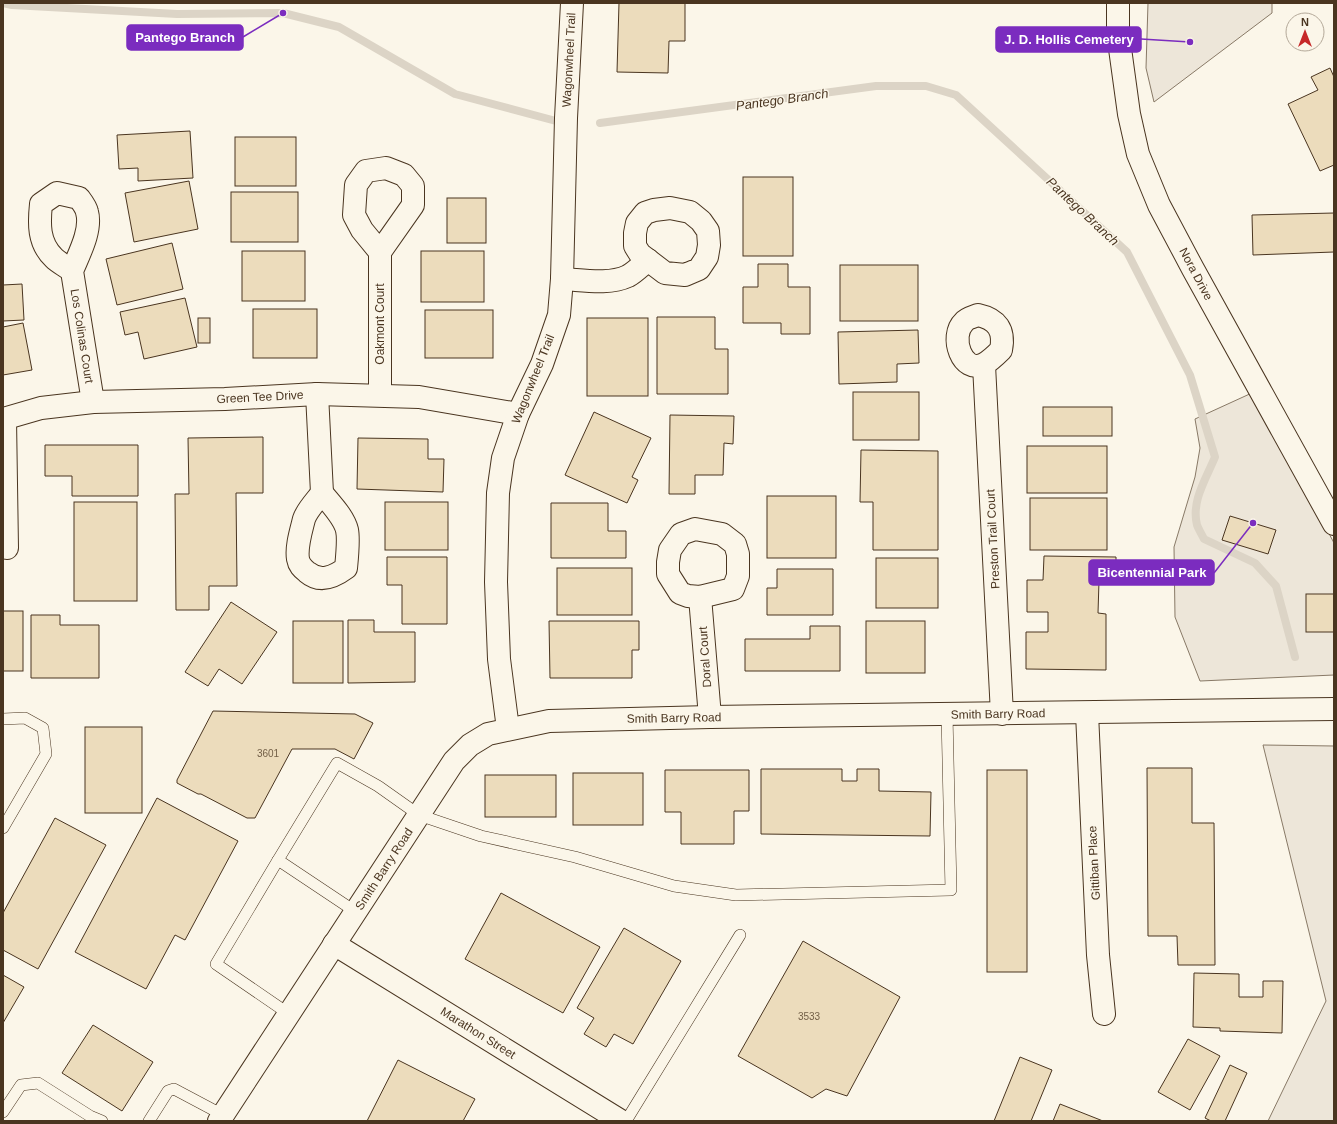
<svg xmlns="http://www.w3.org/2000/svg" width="1337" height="1124" font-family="Arial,sans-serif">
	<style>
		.green { fill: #ede6d9; stroke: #887966 }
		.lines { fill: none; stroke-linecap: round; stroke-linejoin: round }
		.stream { stroke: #dcd4c6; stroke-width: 8 }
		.building { fill: #ecdcbc; stroke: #4a3520 }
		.lane-casing { stroke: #4a3520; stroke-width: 12 }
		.street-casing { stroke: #4a3520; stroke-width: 24 }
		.secondary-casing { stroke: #4a3520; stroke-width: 24 }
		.lane { stroke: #fbf6e9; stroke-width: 11 }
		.street { stroke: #fbf6e9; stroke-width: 22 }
		.secondary { stroke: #fbf6e9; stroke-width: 22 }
		.labels { text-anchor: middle; stroke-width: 3; stroke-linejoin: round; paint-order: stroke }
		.number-label { font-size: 10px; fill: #725f47 }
		.street-label { font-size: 12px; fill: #4a3520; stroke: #fbf6e9 }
		.water-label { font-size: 13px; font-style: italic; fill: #4a3520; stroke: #fbf6e9 }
		.leader { fill: none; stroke: #7b2cbf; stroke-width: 1.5 }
		.callout-dot { fill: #7b2cbf; stroke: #fbf6e9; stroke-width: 1.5 }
		.callout { fill: #7b2cbf; stroke: #7b2cbf; stroke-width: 1.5 }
		.callout-label { font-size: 13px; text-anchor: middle; font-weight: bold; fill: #fff }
	</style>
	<rect width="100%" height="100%" fill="#fbf6e9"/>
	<g class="green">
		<polygon points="1148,3 1272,3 1272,13 1154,102 1146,68"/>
		<polygon points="1254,392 1334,543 1334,675 1200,681 1175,617 1174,547 1195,477 1200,448 1195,419"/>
		<polygon points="1263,745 1334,746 1334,1121 1268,1121 1326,1001"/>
	</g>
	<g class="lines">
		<g class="stream">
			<polyline points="3,3 12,5 177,14 283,13 339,27 455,94 556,121"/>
			<path d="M600,123L876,86H926L956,95L1127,252L1190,375L1215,457C1206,479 1191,501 1197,525C1199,530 1202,535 1204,539L1255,563L1276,586L1295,657"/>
		</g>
	</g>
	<g class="building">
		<polygon points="619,3 685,3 685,41 669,41 668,73 617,72"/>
		<polygon points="1330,68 1334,77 1334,165 1320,171 1288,104 1318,90 1311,77"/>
		<polygon points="190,131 193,178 138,181 138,168 119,169 117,135"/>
		<rect x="235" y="137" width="61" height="49"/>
		<rect x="743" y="177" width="50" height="79"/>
		<polygon points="189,181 198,229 134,242 125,193"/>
		<rect x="231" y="192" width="67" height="50"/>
		<rect x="447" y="198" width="39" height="45"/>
		<polygon points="1334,213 1334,252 1253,255 1252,215"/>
		<polygon points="172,243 183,289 117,305 106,259"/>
		<rect x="242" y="251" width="63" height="50"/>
		<rect x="421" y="251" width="63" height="51"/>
		<polygon points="758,264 788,264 788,287 810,287 810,334 781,334 781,323 743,323 743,287 758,287"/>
		<rect x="840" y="265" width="78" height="56"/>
		<polygon points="22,284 24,320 3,321 3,285"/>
		<polygon points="185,298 197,347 144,359 138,332 125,335 120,312"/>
		<rect x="253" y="309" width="64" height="49"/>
		<rect x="425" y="310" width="68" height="48"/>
		<polygon points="657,317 715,317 715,349 728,349 728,394 657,394"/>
		<rect x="198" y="318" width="12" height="25"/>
		<rect x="587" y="318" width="61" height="78"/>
		<polygon points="23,323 32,370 3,375 3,327"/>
		<polygon points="918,330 919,363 897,364 897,382 839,384 838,332"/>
		<rect x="853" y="392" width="66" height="48"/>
		<rect x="1043" y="407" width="69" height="29"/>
		<polygon points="594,412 651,438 632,477 638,480 627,503 565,475"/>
		<polygon points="670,415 734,416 733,444 724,443 723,475 695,475 695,494 669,494"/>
		<polygon points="263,437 263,493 236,493 237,586 209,586 209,610 176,610 175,494 189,494 188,438"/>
		<polygon points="358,438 428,439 428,459 444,459 443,492 357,489"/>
		<polygon points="45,445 138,445 138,496 72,496 72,476 45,476"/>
		<rect x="1027" y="446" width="80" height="47"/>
		<polygon points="861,450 938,451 938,550 873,550 873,502 860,502"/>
		<rect x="767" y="496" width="69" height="62"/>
		<rect x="1030" y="498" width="77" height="52"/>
		<rect x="74" y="502" width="63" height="99"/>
		<rect x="385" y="502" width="63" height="48"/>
		<polygon points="551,503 608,503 608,531 626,531 626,558 551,558"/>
		<polygon points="1230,516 1276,530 1268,554 1222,540"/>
		<polygon points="1044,556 1116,557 1116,581 1099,581 1098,613 1106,614 1106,670 1026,669 1026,632 1048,632 1048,612 1027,612 1027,580 1043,580"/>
		<polygon points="387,557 447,557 447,624 402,624 402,585 387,585"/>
		<rect x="876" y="558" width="62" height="50"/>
		<rect x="557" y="568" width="75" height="47"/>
		<polygon points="777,569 833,569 833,615 767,615 767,588 777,588"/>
		<rect x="1306" y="594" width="28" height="38"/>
		<polygon points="231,602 277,632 242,684 219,669 208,686 185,672"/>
		<rect x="3" y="611" width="20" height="60"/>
		<polygon points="31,615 60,615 60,625 99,625 99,678 31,678"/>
		<polygon points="348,620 374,620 374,632 415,632 415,682 348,683"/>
		<rect x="293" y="621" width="50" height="62"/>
		<polygon points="549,621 639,621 639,650 632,650 632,678 550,678"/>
		<rect x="866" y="621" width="59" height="52"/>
		<polygon points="810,626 840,626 840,671 745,671 745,639 810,639"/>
		<polygon points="213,711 355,714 373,723 354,759 335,749 292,749 255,818 247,818 201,794 198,794 177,783 177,780"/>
		<rect x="85" y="727" width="57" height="86"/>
		<polygon points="1147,768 1192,768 1192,823 1214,823 1215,965 1178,965 1177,936 1148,936"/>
		<polygon points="761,769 842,769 842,781 857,781 857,769 879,769 879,791 931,792 930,836 761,834"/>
		<polygon points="665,770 749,770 749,811 734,811 734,844 681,844 681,812 665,812"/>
		<rect x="987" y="770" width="40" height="202"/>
		<rect x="573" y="773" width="70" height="52"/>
		<rect x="485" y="775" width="71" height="42"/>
		<polygon points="157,798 238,841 185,940 175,935 146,989 75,952"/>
		<polygon points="55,818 106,845 38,969 3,950 3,913"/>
		<polygon points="501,893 600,947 563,1013 465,959"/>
		<polygon points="624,928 681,961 633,1044 614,1034 606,1047 584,1034 594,1018 577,1008"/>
		<polygon points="803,941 900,997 847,1096 826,1089 812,1098 738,1056"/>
		<polygon points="1194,973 1239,974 1239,997 1263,997 1263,981 1283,981 1282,1033 1220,1031 1220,1028 1193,1027"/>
		<polygon points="3,975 24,987 3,1023"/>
		<polygon points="93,1025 153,1062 122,1111 62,1073"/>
		<polygon points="1188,1039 1220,1056 1190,1110 1158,1092"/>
		<polygon points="1020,1057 1052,1070 1031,1121 994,1121"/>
		<polygon points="398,1060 475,1099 463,1121 367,1121"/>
		<polygon points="1230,1065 1247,1073 1225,1121 1211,1121 1205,1118"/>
		<polygon points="1060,1104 1103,1121 1053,1121"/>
	</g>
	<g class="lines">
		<g class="lane-casing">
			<g id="lane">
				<polyline points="3,719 25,718 43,728 46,754 3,828"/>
				<polyline points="278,860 216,964 289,1014"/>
				<polyline points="356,912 278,860 337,763 378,786 419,815 481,836 575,857 674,886 736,895 951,890 947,715"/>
				<polyline points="3,1112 21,1085 38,1083 90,1116 102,1121"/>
				<polyline points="149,1121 168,1091 174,1089 223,1115"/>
				<polyline points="626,1121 740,935"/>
			</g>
		</g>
		<g class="street-casing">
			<g id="street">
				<polygon points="386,168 404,175 413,186 413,205 380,252 362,230 354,215 356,185 366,171"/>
				<polygon points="670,208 690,212 701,221 708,231 709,245 707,257 699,269 685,275 665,273 640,254 635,246 635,233 637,223 645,213 654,210"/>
				<polyline points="380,252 380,395"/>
				<path d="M72,271C79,254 92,230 87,212C86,207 82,202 79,198L57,193L41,204C39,223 38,243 54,258C59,263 66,266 72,271L93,402"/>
				<path d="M562,279C583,280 609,285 628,276C635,272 642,265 648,260"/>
				<path d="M978,315C997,319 1005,330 1001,350C996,355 990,361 984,364C962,375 949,336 964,322C967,318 973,317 978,315Z"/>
				<polyline points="984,365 1002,714"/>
				<polyline points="317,394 322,493"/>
				<polyline points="3,419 41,408 93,402 225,399 317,394 419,397 518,414"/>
				<polyline points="5,419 7,548"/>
				<path d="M322,493C330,503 344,517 347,530C349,539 347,558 346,568C334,577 320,583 307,572C302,568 299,565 298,559C296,547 301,531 304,519C307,510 316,501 322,493Z"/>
				<polygon points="695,529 722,534 735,544 738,554 738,576 733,589 700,597 688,596 680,593 668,574 668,562 670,550 681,534"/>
				<polyline points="700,597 710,717"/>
				<polyline points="1087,713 1098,955 1104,1014"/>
				<polyline points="508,729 499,659 496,582 498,493 503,458 518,414 542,364 559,315 562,279 566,118 572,3"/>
				<polyline points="334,944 621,1121"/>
			</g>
		</g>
		<g class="secondary-casing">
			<g id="secondary">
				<polyline points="1118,3 1118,34 1129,114 1138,154 1159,205 1193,269 1334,524"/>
				<polyline points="219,1121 454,761 470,745 488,734 549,721 710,717 1334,709"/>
			</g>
		</g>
		<use href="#lane" class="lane"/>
		<use href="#street" class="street"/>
		<use href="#secondary" class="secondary"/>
	</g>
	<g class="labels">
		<g class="number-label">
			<text x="268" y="757">3601</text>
			<text x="809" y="1020">3533</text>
		</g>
		<g class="street-label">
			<text transform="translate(569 60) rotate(-87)" y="4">Wagonwheel Trail</text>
			<text transform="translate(1196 274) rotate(62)" y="4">Nora Drive</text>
			<text transform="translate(380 324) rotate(-90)" y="4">Oakmont Court</text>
			<text transform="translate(82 336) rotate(81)" y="4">Los Colinas Court</text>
			<text transform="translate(533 379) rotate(-68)" y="4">Wagonwheel Trail</text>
			<text transform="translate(260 397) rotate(-3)" y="4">Green Tee Drive</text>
			<text transform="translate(993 539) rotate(-93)" y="4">Preston Trail Court</text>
			<text transform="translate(705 657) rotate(-94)" y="4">Doral Court</text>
			<text transform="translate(998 714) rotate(-1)" y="4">Smith Barry Road</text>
			<text transform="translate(674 718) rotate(-1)" y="4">Smith Barry Road</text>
			<text transform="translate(1094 863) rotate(-93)" y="4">Gittiban Place</text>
			<text transform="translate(384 869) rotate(-57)" y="4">Smith Barry Road</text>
			<text transform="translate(478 1033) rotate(32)" y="4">Marathon Street</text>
		</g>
		<g class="water-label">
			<text transform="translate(782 99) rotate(-8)" y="5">Pantego Branch</text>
			<text transform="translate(1083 211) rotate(43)" y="5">Pantego Branch</text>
		</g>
	</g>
	<path class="leader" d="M283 13L243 37M1190 42L1141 39M1253 523L1214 573"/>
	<g class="callout-dot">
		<circle cx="283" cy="13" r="4"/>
		<circle cx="1190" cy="42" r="4"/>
		<circle cx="1253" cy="523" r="4"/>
	</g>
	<g class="callout">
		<rect x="127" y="25" width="116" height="25" rx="4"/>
		<rect x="996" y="27" width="145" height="25" rx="4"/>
		<rect x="1089" y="560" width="125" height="25" rx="4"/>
	</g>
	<g class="callout-label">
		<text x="185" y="42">Pantego Branch</text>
		<text x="1069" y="44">J. D. Hollis Cemetery</text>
		<text x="1152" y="577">Bicentennial Park</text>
	</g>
	<rect width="1337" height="1124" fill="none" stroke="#4a3520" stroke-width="8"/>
	<g transform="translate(1305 32)"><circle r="19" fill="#fbf6e9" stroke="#b4a999"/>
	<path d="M0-3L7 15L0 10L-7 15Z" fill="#c62828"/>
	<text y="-6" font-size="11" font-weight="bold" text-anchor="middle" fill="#4a3520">N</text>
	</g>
</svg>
